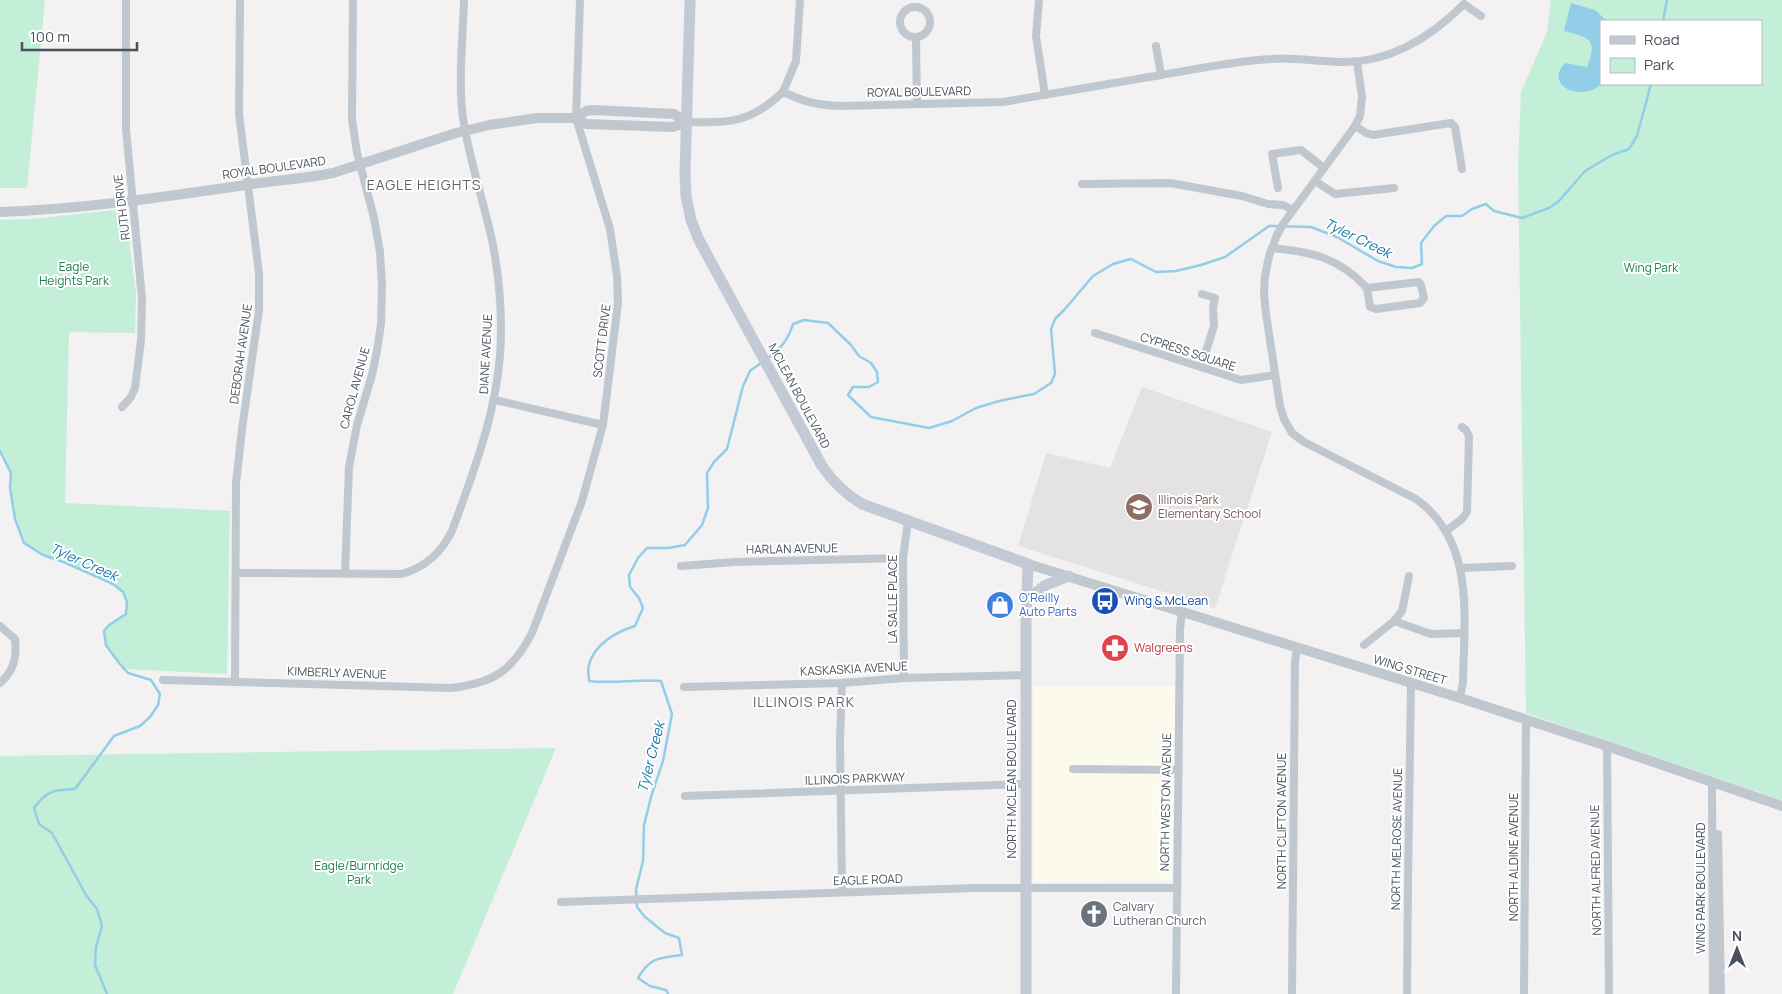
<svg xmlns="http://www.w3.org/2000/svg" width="1782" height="994" font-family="Manrope,sans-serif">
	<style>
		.commercial { fill: #fcf9ed }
		.education { fill: #e4e2e3 }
		.green { fill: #c3eed7; fill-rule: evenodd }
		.water { fill: #92cee8 }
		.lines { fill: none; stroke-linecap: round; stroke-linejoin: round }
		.stream { stroke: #92cee8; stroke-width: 2.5 }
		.minor { stroke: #c0c7cf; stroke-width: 8 }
		.tertiary { stroke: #c0c7cf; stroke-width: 10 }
		.secondary { stroke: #c3cad6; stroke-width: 11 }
		.labels { text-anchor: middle; stroke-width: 4; stroke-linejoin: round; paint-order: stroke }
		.street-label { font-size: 12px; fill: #4a525e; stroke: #fff }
		.park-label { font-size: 12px; fill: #1d7d56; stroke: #fff }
		.education-label { font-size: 12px; fill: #785e54; stroke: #fff; text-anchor: start }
		.shop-label { font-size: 12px; fill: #366cbe; stroke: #fff; text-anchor: start }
		.transit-label { font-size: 12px; fill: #164399; stroke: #fff; text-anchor: start }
		.health-label { font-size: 12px; fill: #be3a42; stroke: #fff; text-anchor: start }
		.worship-label { font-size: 12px; fill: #5b616d; stroke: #fff; text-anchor: start }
		.neighbourhood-label { font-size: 14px; letter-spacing: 1px; fill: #5e6166; stroke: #fff }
		.water-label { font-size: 14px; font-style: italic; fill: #1479a6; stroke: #fff }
	</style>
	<rect width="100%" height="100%" fill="#f3f1f1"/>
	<polygon class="commercial" points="1034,686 1176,686 1172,881 1034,882"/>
	<polygon class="education" points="1142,387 1272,432 1215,608 1018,546 1046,453 1110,468"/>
	<g class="green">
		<polygon points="0,0 45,0 27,188 0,188"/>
		<path d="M1551,0H1782V800L1526,713L1518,164L1521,92L1547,32ZM1601,21H1761V84H1601Z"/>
		<polygon points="125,209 136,293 135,333 69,332 65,503 230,511 227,674 125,669 106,645 104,631 117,619 126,614 127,602 123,592 113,584 66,563 43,555 24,543 15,519 10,488 11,473 0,451 0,220 31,219"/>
		<polygon points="556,748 453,994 0,994 0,756"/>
	</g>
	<path class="water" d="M1571,3L1595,10L1607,21H1601V84C1583,103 1543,86 1565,63L1587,67C1599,39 1588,37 1564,31Z"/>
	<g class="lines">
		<g class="stream">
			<polyline points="1663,21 1667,0"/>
			<path d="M768,358C781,348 788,340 793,324L804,320L828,323L851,345L859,356L871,363L877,372L878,382L869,387H853L848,395L871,417L929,428L952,421L976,408L999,401L1034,394L1051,383L1055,374L1051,329L1055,319L1065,309L1093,276L1113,264L1131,259L1156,272L1176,271L1201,265L1225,257L1269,226L1311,227L1337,237L1378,261L1396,267L1412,268L1422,264L1421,243L1434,226L1446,216H1462L1472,209L1486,204L1494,211L1522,218L1549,208L1559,201L1585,171L1612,155L1629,149L1637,136L1651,84"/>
			<path d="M0,451L11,473L10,488L15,519L24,543L43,555L66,563L113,584L123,592L127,602L126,614L109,625L104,631L106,645L119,663L128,673L151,680L160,694L158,705L150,717L140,726L114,736L75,789C54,790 47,790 34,808L39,824L52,833L86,895L97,909L102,926L96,947L95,965L107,994"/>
			<path d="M668,994L666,990L650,986L638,978C650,957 660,958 682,955L679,938L665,933L645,917L637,907L636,889L643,861L644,825L651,797L663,761L672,714L661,681C637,679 613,684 589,681C589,676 587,670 589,665C594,644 616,632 635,626L643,608L639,598L630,587L629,575L638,558L647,548H668L685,545L702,525L708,508L707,473L714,462L727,449L743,386L750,371L761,363"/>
		</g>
		<g class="minor">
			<polyline points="1039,0 1036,36 1045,95"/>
			<circle cx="915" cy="22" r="15"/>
			<polyline points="916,38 917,104"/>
			<path d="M1357,62L1362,97L1360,116L1355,126L1283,224L1277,235L1269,256L1265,276L1264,293L1266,314L1280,406L1284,419L1292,433L1304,442L1416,499C1476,542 1464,618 1463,682L1460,698"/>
			<path d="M1161,75C1197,69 1234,61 1271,59C1295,57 1319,62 1344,62C1391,62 1432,36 1464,4L1481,16"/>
			<polyline points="783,92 796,61 800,0"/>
			<path d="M686,122C730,123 750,123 783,92C805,102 816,105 840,106L1003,102L1161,75L1156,46"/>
			<polyline points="1355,126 1366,133 1373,135 1451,123 1455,127 1462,169"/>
			<polyline points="1315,181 1335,194 1394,188"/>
			<polyline points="1082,184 1170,183 1242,196 1268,204 1283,205 1293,210"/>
			<polyline points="1278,188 1272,154 1301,150 1324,168"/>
			<path d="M1272,248C1312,252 1338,257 1367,288"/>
			<polygon points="1419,282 1421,285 1424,298 1420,303 1376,309 1370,307 1367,288"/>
			<polyline points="1095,333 1241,380 1275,375"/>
			<polyline points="1201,367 1214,326 1213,308 1215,298 1202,294"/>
			<polyline points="495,400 603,425"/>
			<polyline points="122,407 131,397 135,388 141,340 142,299 126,129 126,0"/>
			<polyline points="1446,531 1462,519 1467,512 1469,436 1466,430 1462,427"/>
			<polyline points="681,566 735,562 903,558"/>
			<polyline points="1461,568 1512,566"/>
			<path d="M236,573L402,574C426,567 441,553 452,531C476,465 501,402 501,330C501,300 498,269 492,240C483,199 469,159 463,118C458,79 463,39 464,0"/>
			<polyline points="345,574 349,467 357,425 372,375 377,351 381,324 382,285 380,252 374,218 357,153 352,119 353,0"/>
			<polyline points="1394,621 1402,611 1409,576"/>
			<path d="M0,626L15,639C17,657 14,671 0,683"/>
			<polyline points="1364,645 1394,621 1431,634 1464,633"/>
			<polyline points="904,678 903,558 908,521"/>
			<path d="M163,680L451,688C494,683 512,671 532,633L582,501L603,425L618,303L617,276L610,229L576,118L580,0"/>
			<polyline points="235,682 236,483 242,429 259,310 259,273 239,114 240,0"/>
			<polyline points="684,687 842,683 904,678 1026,675"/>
			<polyline points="1607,747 1609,994"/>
			<polyline points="1073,769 1178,770"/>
			<polyline points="1712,782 1713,994"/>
			<polyline points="685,796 1026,784"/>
			<polyline points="1718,834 1721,994"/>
			<polyline points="842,892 840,741 842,683"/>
			<polyline points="561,902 974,888 1177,888"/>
			<polyline points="1176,994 1180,629 1182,611"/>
			<polyline points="1292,994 1295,661 1297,648"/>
			<polyline points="1407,994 1408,880 1411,684"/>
			<polyline points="1524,994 1526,721"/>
		</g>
		<g class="tertiary">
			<path d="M0,212C83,209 164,197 246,185C275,180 304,179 333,173L456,133L489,125L537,118H576L586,124L673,127L686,122L674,114L592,110L586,111L576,118"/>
			<polyline points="1028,564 1460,698 1604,745 1782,806"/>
		</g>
		<g class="secondary">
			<path d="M690,0L685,173L686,196L691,220L699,240L822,466C833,482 845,494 862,504L1028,564L1026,618V994"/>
			<polyline points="1026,600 1046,585 1069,576"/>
		</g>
	</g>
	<defs>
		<g id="school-disc" transform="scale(1.4375)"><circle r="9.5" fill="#8d6e63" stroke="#fff"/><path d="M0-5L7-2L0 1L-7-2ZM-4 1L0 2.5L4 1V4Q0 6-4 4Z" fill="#fff"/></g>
		<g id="bus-disc" transform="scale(1.4375)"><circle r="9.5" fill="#1a4fb4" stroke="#fff"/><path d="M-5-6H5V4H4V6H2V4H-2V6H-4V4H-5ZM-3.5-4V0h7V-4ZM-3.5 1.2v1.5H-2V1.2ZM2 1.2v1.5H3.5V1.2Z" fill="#fff"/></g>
		<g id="shop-disc" transform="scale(1.4375)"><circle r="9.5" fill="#3f7fe0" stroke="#fff"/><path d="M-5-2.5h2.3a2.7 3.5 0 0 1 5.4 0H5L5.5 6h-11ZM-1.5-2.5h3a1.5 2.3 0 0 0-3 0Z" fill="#fff"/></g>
		<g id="pharmacy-disc" transform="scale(1.4375)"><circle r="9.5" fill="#e0444e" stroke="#fff"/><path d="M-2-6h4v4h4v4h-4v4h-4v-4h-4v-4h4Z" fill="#fff"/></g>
		<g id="church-disc" transform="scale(1.4375)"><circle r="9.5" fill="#6b7280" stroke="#fff"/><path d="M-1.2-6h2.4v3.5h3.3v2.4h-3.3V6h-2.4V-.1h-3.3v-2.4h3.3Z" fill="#fff"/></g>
	</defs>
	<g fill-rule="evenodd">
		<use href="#school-disc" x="1139" y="507"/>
		<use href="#bus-disc" x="1105" y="601"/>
		<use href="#shop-disc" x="1000" y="605"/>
		<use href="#pharmacy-disc" x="1115" y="648"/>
		<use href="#church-disc" x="1094" y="914"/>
	</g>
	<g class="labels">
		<g class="street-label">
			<text transform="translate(919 92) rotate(-1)" y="4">ROYAL BOULEVARD</text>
			<text transform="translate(274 168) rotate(-8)" y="4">ROYAL BOULEVARD</text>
			<text transform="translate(122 207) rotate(-97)" y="4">RUTH DRIVE</text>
			<text transform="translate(602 341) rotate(-83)" y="4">SCOTT DRIVE</text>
			<text transform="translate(1188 352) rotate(18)" y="4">CYPRESS SQUARE</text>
			<text transform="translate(241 354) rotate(-82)" y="4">DEBORAH AVENUE</text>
			<text transform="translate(486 354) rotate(-87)" y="4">DIANE AVENUE</text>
			<text transform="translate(355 388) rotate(-75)" y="4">CAROL AVENUE</text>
			<text transform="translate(799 396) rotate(62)" y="4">MCLEAN BOULEVARD</text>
			<text transform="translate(792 549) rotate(-1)" y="4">HARLAN AVENUE</text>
			<text transform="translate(893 599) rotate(-90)" y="4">LA SALLE PLACE</text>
			<text transform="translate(854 669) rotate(-3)" y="4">KASKASKIA AVENUE</text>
			<text transform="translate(1410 670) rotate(17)" y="4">WING STREET</text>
			<text transform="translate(337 673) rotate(2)" y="4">KIMBERLY AVENUE</text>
			<text transform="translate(855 779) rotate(-2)" y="4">ILLINOIS PARKWAY</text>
			<text transform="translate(1012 779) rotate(-90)" y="4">NORTH MCLEAN BOULEVARD</text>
			<text transform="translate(1166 802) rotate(-89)" y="4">NORTH WESTON AVENUE</text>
			<text transform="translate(1282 821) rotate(-90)" y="4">NORTH CLIFTON AVENUE</text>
			<text transform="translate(1397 839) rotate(-89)" y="4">NORTH MELROSE AVENUE</text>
			<text transform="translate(1514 857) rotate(-90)" y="4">NORTH ALDINE AVENUE</text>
			<text transform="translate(1596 870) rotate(-91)" y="4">NORTH ALFRED AVENUE</text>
			<text transform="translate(868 880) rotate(-2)" y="4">EAGLE ROAD</text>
			<text transform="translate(1701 888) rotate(-90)" y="4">WING PARK BOULEVARD</text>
		</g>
		<g class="park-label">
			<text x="74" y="271">Eagle<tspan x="74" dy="14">Heights Park</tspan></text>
			<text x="1651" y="272">Wing Park</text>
			<text x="359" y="870">Eagle/Burnridge<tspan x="359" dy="14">Park</tspan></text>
		</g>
		<g class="education-label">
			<text x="1158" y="504">Illinois Park<tspan x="1158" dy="14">Elementary School</tspan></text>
		</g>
		<g class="shop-label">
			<text x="1019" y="602">O'Reilly<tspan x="1019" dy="14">Auto Parts</tspan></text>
		</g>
		<g class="transit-label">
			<text x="1124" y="605">Wing &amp; McLean</text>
		</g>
		<g class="health-label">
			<text x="1134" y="652">Walgreens</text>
		</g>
		<g class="worship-label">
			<text x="1113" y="911">Calvary<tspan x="1113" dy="14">Lutheran Church</tspan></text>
		</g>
		<g class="neighbourhood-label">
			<text x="424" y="190">EAGLE HEIGHTS</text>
			<text x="804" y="707">ILLINOIS PARK</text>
		</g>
		<g class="water-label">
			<text transform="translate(1358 238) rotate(26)" y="5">Tyler Creek</text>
			<text transform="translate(84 562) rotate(24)" y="5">Tyler Creek</text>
			<text transform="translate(651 757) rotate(-76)" y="5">Tyler Creek</text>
		</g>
	</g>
	<rect x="1600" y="20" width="162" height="65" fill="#ffffff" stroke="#b7babf"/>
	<rect x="1610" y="36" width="25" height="8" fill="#c3cad6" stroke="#b7babf"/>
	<text x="1644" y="45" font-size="15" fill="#4a525e">Road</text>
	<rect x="1610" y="58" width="25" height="15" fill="#c3eed7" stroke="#b7babf"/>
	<text x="1644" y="70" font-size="15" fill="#4a525e">Park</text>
	<g transform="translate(1737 949)" stroke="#ffffff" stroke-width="4" paint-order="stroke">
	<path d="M0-4L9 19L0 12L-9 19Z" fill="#4a525e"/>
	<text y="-8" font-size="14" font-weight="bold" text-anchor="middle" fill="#4a525e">N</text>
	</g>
	<path d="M22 42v8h115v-8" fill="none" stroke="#4a525e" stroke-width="2.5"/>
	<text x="30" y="42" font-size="15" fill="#4a525e" stroke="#ffffff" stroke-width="4" paint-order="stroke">100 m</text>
</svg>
